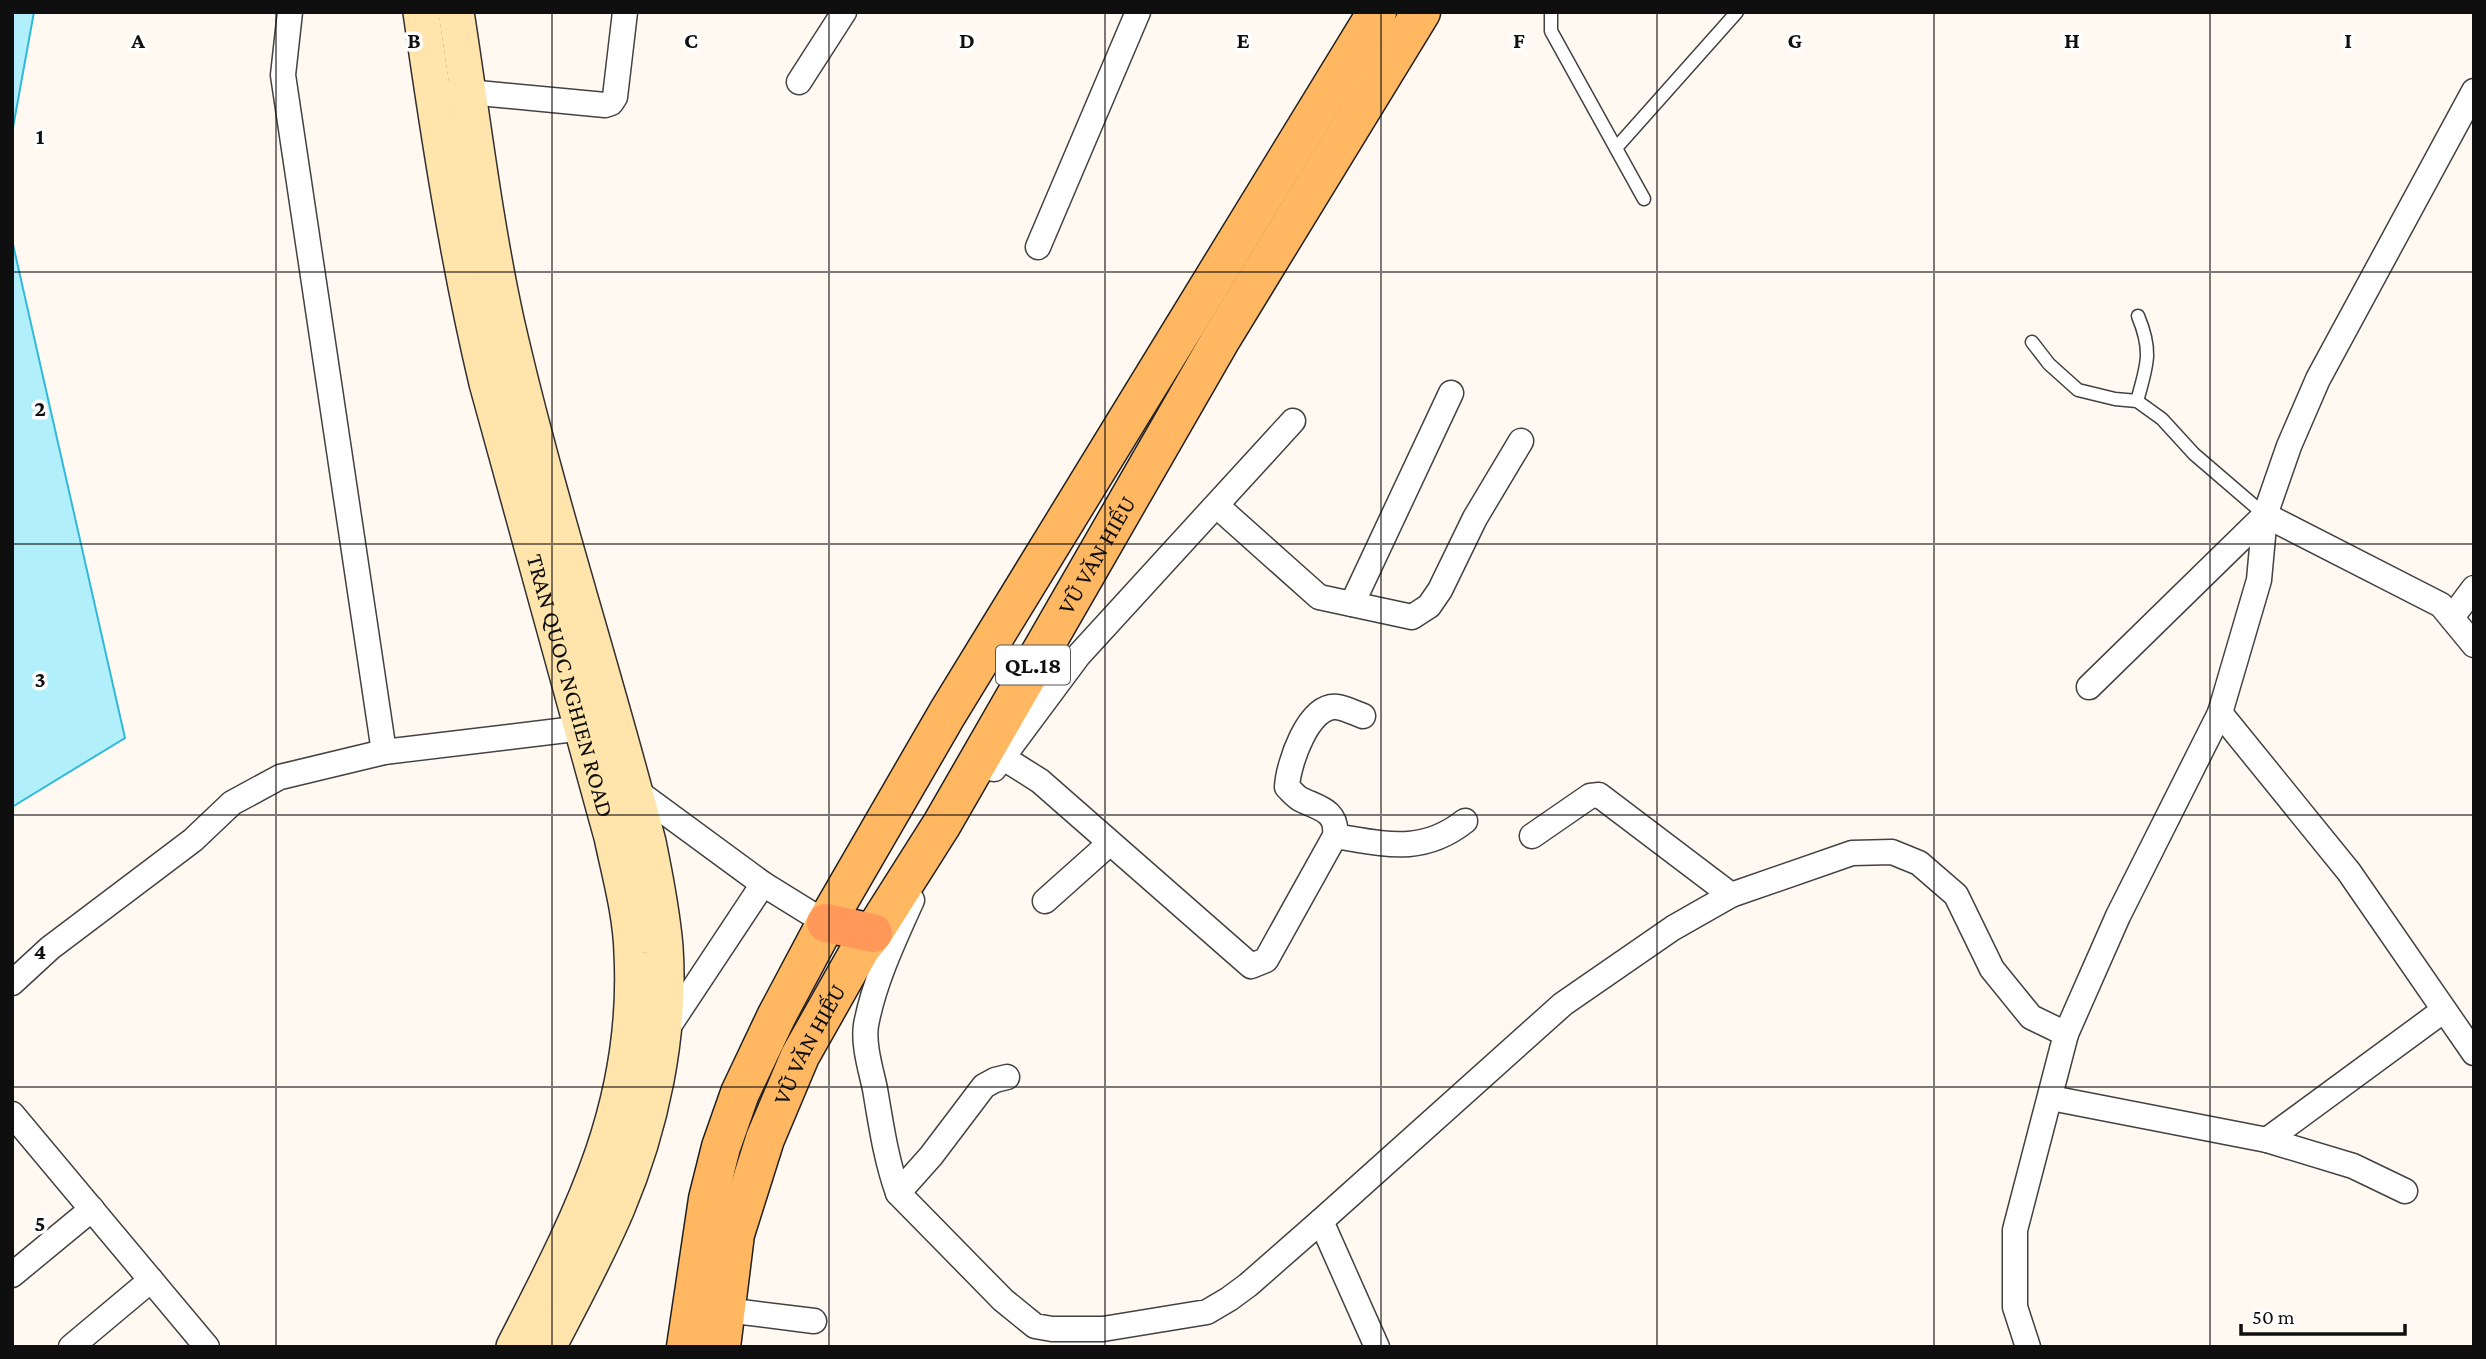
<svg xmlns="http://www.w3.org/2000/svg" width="2486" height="1359" font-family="'Crimson Pro',serif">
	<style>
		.water { fill: #b1effb; stroke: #32b9d8; stroke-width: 2 }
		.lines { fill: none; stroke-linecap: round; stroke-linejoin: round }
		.service-casing { stroke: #424242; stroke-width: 15 }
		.minor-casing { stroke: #424242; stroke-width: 27 }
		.secondary-casing { stroke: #313131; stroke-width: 38 }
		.primary-casing { stroke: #202020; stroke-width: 41 }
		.trunk-casing { stroke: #202020; stroke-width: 41 }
		.service { stroke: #fff; stroke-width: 12 }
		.minor { stroke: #fff; stroke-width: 24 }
		.secondary { stroke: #ffe4ac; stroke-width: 35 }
		.primary { stroke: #ffb761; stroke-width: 38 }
		.trunk { stroke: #ff9858; stroke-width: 38 }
		.grid { fill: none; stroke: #0f0f0f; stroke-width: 2; stroke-opacity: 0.55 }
		.labels { text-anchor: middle; stroke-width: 7; stroke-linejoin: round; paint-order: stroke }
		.shield { fill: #fff; stroke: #575757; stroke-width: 2 }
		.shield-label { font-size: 23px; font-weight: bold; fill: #0f0f0f }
		.street-label { font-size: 24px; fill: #0f0f0f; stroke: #fff }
		.grid-label { font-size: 23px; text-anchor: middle; font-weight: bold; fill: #0f0f0f; stroke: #fff; stroke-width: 7; stroke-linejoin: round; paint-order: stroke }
	</style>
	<rect width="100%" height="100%" fill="#fff9f1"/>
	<g class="water">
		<polygon points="12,12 34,12 12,133"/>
		<polygon points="12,240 125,738 12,807"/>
	</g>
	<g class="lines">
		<g class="service-casing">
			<g id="service">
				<polyline points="1551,12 1551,31 1644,199"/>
				<polyline points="1616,148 1737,12"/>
				<polyline points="2032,342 2049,364 2078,390 2115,399 2137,401 2162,419 2194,454 2265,515"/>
				<path d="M2137,401C2147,365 2153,352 2138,316"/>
			</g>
		</g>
		<g class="minor-casing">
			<g id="minor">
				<polyline points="290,12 283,75 384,752"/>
				<polyline points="799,82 844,12"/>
				<polyline points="455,94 468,92 605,105 611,103 615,97 625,12"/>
				<polyline points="1038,247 1138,12"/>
				<polyline points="1217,506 1319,597 1412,617 1429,606 1440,590 1475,518 1521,441"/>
				<polyline points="1352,604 1451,393"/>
				<polyline points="2453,616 2474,588"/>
				<polyline points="2089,687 2265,515 2441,605 2474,645"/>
				<polyline points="2220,713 2349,872 2474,1053"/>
				<path d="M1002,757L1040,781L1251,966L1266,960L1335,836C1338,810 1318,808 1300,799C1295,796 1291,791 1287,787C1288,765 1308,704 1337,707C1345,708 1355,713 1363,716"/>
				<polyline points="994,769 1078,656 1293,421"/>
				<polyline points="635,790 763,884 826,923"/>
				<path d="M1335,836C1385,844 1422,855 1465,821"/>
				<polyline points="1532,836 1590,796 1599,795 1731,895"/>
				<path d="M912,900C894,940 874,982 866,1025C863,1045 871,1070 875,1089C881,1124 886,1160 898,1193L1003,1300L1035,1326L1052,1329H1103L1207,1312L1229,1299L1248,1285L1321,1221L1563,1004L1673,928L1731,895L1852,853L1892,852L1919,863L1956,895L1992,969L2031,1017L2066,1034"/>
				<polyline points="1045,901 1110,843"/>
				<polyline points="12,983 50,948 193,840 232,803 280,777 384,752 583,728"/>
				<polyline points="665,1032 763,884"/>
				<polyline points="2051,1098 2267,1140 2353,1166 2405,1191"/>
				<polyline points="12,1114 207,1347"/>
				<polyline points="2267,1140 2444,1010"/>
				<polyline points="898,1193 931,1156 984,1086 995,1080 1007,1077"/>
				<polyline points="1321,1221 1377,1347"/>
				<polyline points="12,1275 92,1209"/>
				<polyline points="726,1310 814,1321"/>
				<polyline points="71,1347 151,1280"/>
				<polyline points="2028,1347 2015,1307 2015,1230 2066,1034 2118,916 2220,713 2259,580 2265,515 2289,446 2318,379 2474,91"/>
			</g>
		</g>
		<g class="secondary-casing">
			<g id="secondary">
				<path id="s1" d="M421,12C439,137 458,261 487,383L612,837C620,875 631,914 632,953C640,1106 581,1216 514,1347"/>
				<path d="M456,12C472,115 484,219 506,320C546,496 603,667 648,842C655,876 662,911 665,947C671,1035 651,1127 617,1208C597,1255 572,1301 548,1347"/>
			</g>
		</g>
		<g class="primary-casing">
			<g id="primary">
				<polyline points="686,1347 708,1199 721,1147 740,1093 776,1017 826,923 947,714 1377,12"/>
				<path id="s2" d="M721,1347L735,1234L765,1139L800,1056L861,948L873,933L942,824L1221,339L1421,12"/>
			</g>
		</g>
		<g class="trunk-casing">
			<polyline id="trunk" points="826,923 873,933"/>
		</g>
		<use href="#service" class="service"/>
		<use href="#minor" class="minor"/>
		<use href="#secondary" class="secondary"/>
		<use href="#primary" class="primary"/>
		<use href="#trunk" class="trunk"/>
	</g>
	<path class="grid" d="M276,12V1347M552,12V1347M829,12V1347M1105,12V1347M1381,12V1347M1657,12V1347M1934,12V1347M2210,12V1347M12,272H2474M12,544H2474M12,815H2474M12,1087H2474"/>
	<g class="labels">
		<rect class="shield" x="996" y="645.5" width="74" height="39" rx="5"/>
		<g class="shield-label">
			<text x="1033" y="673">QL.18</text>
		</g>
		<g class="street-label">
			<text dy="8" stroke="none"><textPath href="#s2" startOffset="886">VŨ VĂN HIẾU</textPath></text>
			<text dy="8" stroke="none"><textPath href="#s1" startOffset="691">TRAN QUOC NGHIEN ROAD</textPath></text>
			<text dy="8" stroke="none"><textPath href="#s2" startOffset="318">VŨ VĂN HIẾU</textPath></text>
		</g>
	</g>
	<g class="grid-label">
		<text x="138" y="48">A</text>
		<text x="414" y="48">B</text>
		<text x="691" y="48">C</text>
		<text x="967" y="48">D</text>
		<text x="1243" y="48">E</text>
		<text x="1519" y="48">F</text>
		<text x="1795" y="48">G</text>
		<text x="2072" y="48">H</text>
		<text x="2348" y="48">I</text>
		<text x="40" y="144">1</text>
		<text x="40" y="416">2</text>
		<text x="40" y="687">3</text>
		<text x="40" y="959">4</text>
		<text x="40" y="1231">5</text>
	</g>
	<rect width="2486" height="1359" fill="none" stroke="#0f0f0f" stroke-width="28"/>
	<path d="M2241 1324v10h164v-10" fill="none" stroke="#0f0f0f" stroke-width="3.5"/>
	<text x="2252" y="1324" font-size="21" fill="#0f0f0f" stroke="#ffffff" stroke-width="5" paint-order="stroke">50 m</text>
</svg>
